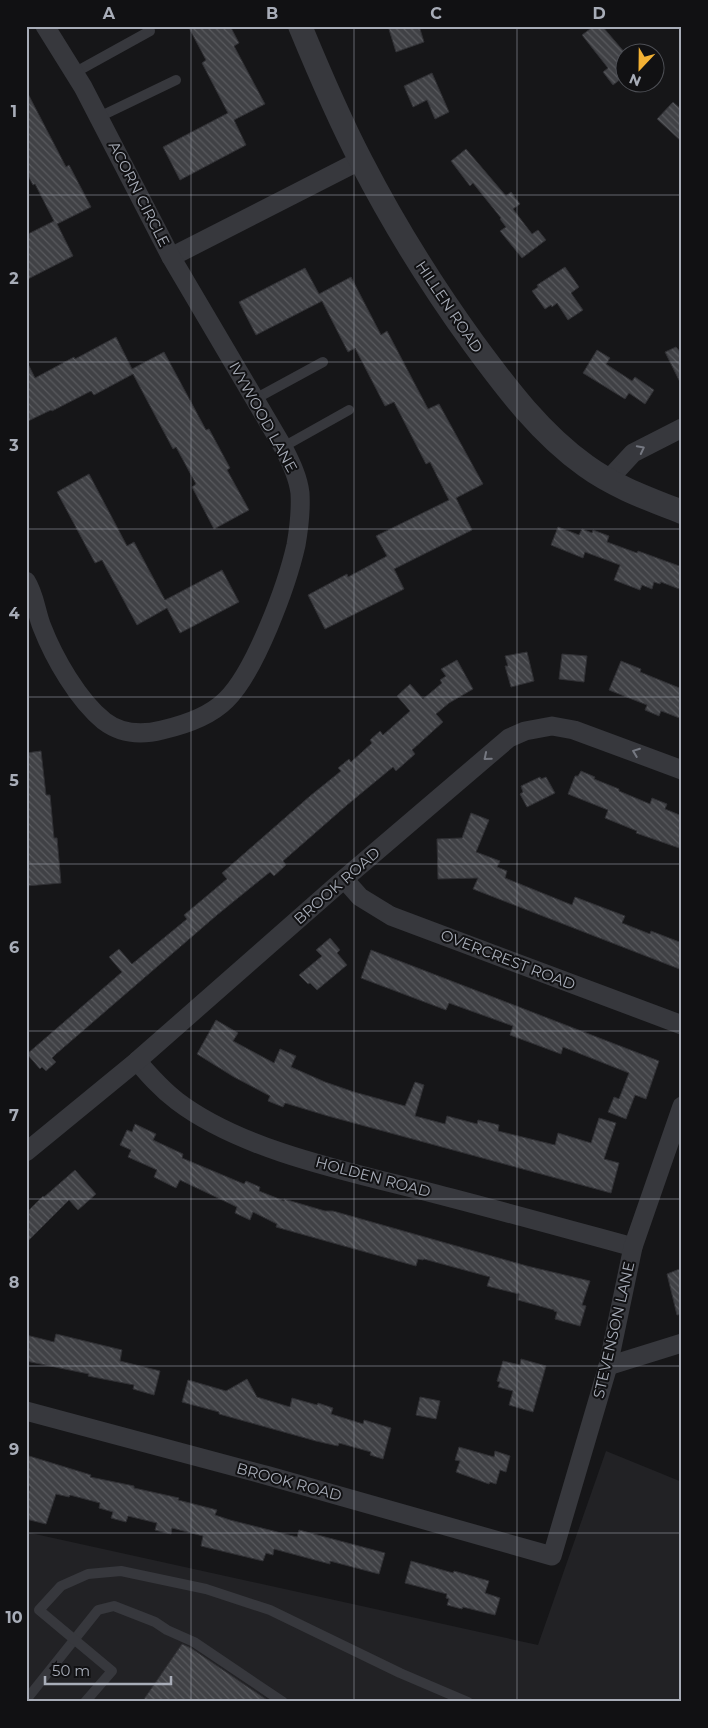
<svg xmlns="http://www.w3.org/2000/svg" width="708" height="1728" font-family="Montserrat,sans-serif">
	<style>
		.built { fill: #222225 }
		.building { fill: url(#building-back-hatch); stroke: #303034 }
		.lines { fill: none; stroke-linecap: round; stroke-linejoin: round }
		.service { stroke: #37383d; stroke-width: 10 }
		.minor { stroke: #37383d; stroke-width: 19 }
		.tertiary { stroke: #37383d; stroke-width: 24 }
		.oneway { stroke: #757881 }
		.grid { fill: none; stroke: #a8adb8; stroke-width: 1; stroke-opacity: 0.55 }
		.labels { text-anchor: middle; stroke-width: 4; stroke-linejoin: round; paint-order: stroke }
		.street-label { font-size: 15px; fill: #a8adb8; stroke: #111113 }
		.neatline { fill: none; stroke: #a8adb8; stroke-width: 2 }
		.grid-label { font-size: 16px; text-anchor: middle; font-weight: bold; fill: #a8adb8 }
	</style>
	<defs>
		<pattern id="building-back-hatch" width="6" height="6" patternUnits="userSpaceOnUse" patternTransform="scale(1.25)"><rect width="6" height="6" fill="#404145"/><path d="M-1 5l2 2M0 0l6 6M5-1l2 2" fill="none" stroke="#595a5e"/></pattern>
	</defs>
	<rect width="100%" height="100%" fill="#161618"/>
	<polygon class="built" points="606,1451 682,1482 682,1702 26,1702 26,1532 538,1645"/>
	<g class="building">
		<polygon points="188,26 230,26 239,43 234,46 265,104 234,120 246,145 180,180 163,147 228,113 202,63 206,60"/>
		<polygon points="388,26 419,26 424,42 396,52"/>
		<polygon points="594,26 602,26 626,54 626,75 613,85 603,72 608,68 582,35"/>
		<polygon points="432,73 449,112 435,119 427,100 413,107 404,86"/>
		<polygon points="26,90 66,167 69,165 91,207 57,224 73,256 26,280 26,235 54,221 35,184 33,185 26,172"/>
		<polygon points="673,102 682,110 682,142 657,119"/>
		<polygon points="466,149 506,196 511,192 520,204 513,209 532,234 538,230 546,240 522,258 500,231 506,227 500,219 501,218 473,183 470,186 451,161"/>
		<polygon points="565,267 579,287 571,293 583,310 568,320 557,303 552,307 551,305 545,309 532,291 538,287 537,285"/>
		<polygon points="305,268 319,294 351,277 381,335 387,331 428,409 439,404 483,484 456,498 472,530 394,569 404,589 325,629 308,595 347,574 348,577 387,556 376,536 449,500 430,462 426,464 394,402 385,406 355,348 348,352 322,301 256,335 239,302"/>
		<polygon points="116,337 132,369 164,352 206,430 209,429 230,468 227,470 249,510 214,529 192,487 196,484 176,447 173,449 133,374 94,395 91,391 52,411 51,410 26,422 26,360 35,378 74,357 75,359"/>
		<polygon points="676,347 682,354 682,386 665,352"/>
		<polygon points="597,350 610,358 606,364 632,381 635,377 654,390 645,404 629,393 625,399 583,373"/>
		<polygon points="89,474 127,546 134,542 165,600 222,570 239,602 180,633 167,608 137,625 102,560 95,563 57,492"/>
		<polygon points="558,527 579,535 582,529 592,533 593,530 609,536 607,542 637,553 638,551 682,567 682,590 661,582 660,584 654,582 652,589 642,585 640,590 614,580 620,565 585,552 583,558 551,545"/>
		<polygon points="527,652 534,681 511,687 505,666 508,666 505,656"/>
		<polygon points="562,654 587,656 584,682 559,679"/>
		<polygon points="457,660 473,689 449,703 436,714 443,722 412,750 415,754 396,771 393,767 347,805 283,861 286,865 274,876 270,872 217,915 56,1054 52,1058 56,1062 46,1071 42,1067 40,1069 27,1054 122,972 109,957 119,949 132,964 187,919 184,915 227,879 222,873 310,796 341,771 338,768 349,759 351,762 372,743 370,740 380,731 383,735 410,711 397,696 410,684 423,699 442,683 440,680 446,676 441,669"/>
		<polygon points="621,661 641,669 640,672 682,689 682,719 664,712 661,711 659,716 645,710 647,705 609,690"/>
		<polygon points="41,751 46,795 50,795 54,838 57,838 61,883 26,886 26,753"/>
		<polygon points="581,771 595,777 594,779 619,789 619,791 650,804 652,798 667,804 665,809 682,816 682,849 636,833 637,831 605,818 608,810 568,794 575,776 578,776"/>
		<polygon points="540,777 541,779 546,777 555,793 527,807 520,794 523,792 521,786"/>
		<polygon points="471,813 489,820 476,852 500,861 497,867 507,871 505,878 572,905 575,897 625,916 622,923 650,934 651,931 682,943 682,970 473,889 478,878 438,879 437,839 462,838"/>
		<polygon points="330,938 340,950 337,953 347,965 317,990 310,983 308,984 299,975 322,956 316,950"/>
		<polygon points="371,950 659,1061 646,1099 635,1095 626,1119 608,1112 614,1097 619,1099 629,1073 563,1047 561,1054 510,1035 513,1026 449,1003 446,1010 361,978"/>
		<polygon points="216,1020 238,1033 233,1041 274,1063 280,1049 296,1056 291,1067 325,1082 354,1092 405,1106 415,1082 424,1085 415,1116 445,1124 447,1116 477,1124 478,1120 499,1125 498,1131 555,1145 558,1133 591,1143 599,1118 616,1123 604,1159 619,1163 611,1193 328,1116 285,1103 283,1107 268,1101 270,1096 234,1077 197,1054"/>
		<polygon points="135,1124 156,1134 153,1140 183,1154 182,1158 244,1184 246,1181 260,1187 259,1191 284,1201 284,1199 325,1211 333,1211 527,1266 590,1281 582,1305 586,1306 580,1326 555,1319 557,1312 554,1311 554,1310 518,1300 519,1294 487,1286 490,1277 424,1259 423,1260 418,1259 416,1266 344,1246 276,1227 277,1224 253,1212 250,1220 235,1213 237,1207 180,1180 176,1188 154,1177 157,1170 128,1157 131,1150 120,1145 127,1130 132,1132"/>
		<polygon points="75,1170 96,1194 78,1210 69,1200 26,1243 26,1213 43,1196 44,1197"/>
		<polygon points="682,1268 682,1314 677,1315 667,1274"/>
		<polygon points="56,1334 122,1350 120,1361 160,1371 154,1395 133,1389 134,1385 88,1376 89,1374 26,1361 26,1335 54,1342"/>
		<polygon points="521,1359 546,1366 533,1412 509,1405 513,1391 498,1387 500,1382 497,1381 503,1361 520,1365"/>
		<polygon points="247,1379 257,1397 290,1407 292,1398 317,1405 318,1403 333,1408 331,1414 363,1424 364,1420 391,1428 383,1459 370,1455 371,1452 339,1443 338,1446 316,1441 219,1414 219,1412 182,1402 188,1380 226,1391"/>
		<polygon points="420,1397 440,1401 436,1419 416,1415"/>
		<polygon points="459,1447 494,1457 495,1451 510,1456 506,1472 500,1470 496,1484 490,1482 489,1484 456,1472 460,1461 455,1460"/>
		<polygon points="29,1456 91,1475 90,1477 134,1486 134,1488 179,1498 178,1500 217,1510 215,1515 230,1520 297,1537 299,1530 385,1553 379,1574 330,1561 330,1564 274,1549 273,1555 266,1553 263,1561 201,1546 203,1536 172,1528 171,1534 155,1530 157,1523 128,1516 126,1522 111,1518 113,1512 99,1508 100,1503 70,1495 69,1497 56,1494 46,1524 26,1519 26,1500 30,1487 26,1486 26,1457"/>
		<polygon points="411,1561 453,1573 454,1571 489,1581 485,1593 500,1598 495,1615 463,1607 462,1609 447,1605 449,1599 446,1598 447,1594 405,1583"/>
		<polygon points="182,1644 191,1648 270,1702 142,1702"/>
	</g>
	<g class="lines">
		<g class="service">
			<polyline points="74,73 150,31"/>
			<polyline points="99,117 176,80"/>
			<polyline points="255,399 323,362"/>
			<polyline points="283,447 349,410"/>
			<polyline points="26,1700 98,1610 114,1606 155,1622 167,1630 194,1642 283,1702"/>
			<polyline points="85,1702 112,1671 39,1610 61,1586 88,1574 121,1571 154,1578 206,1589 270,1610 400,1673 468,1702"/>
		</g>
		<g class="minor">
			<polyline points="171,257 361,160"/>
			<polyline points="608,480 633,453 682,428"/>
			<path d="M26,581C35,595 36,612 42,627C54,658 78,700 104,721C121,734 142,735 162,730C184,725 210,716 226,700C255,672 287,585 296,545C299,528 301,510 300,493C298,476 290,461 283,447L171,257L83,87L45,26"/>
			<polyline points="344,879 360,897 391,916 682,1025"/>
			<path d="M137,1061C149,1075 161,1089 177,1101C244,1152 354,1173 436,1194C502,1211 567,1229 633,1247"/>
			<polyline points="26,1152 137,1061 344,879 509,738 525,731 552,726 574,730 682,770"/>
			<polyline points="608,1366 682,1343"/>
			<polyline points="26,1411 269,1476 552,1556 608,1366 633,1247 682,1106"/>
		</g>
		<path class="tertiary" d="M300,26C319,72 338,117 361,161C394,225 432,286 474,344C507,389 541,434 586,466C615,487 649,499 682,512"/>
	</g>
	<defs><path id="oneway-chevron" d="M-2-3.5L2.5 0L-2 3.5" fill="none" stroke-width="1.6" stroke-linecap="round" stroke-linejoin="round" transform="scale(1.25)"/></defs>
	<g class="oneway">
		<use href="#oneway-chevron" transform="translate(641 449) rotate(-27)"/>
		<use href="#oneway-chevron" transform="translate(636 752) rotate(-159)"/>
		<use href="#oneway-chevron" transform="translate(487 757) rotate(140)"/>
	</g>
	<path class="grid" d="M191,26V1702M354,26V1702M517,26V1702M26,195H682M26,362H682M26,529H682M26,697H682M26,864H682M26,1031H682M26,1199H682M26,1366H682M26,1533H682"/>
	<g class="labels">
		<g class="street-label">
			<text transform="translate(139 194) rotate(63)" y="5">ACORN CIRCLE</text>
			<text transform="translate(449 307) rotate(56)" y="5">HILLEN ROAD</text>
			<text transform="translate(263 417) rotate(61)" y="5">IVYWOOD LANE</text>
			<text transform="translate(337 886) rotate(-41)" y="5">BROOK ROAD</text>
			<text transform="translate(508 960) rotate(21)" y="5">OVERCREST ROAD</text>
			<text transform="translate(373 1177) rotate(15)" y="5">HOLDEN ROAD</text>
			<text transform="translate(614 1330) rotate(-77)" y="5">STEVENSON LANE</text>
			<text transform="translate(289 1482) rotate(15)" y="5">BROOK ROAD</text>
		</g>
	</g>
	<rect width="708" height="1728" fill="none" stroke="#111113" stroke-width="55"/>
	<g transform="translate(640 68) rotate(202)"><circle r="24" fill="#111113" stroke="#4d4f55"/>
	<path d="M0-4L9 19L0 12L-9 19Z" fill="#f2b134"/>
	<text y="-8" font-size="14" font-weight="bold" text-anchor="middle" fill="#a8adb8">N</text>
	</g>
	<path d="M45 1676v8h126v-8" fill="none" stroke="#a8adb8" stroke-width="2.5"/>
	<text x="52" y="1676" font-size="15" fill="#a8adb8" stroke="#111113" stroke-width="4" paint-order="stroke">50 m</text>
	<rect x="28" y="28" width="652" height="1672" class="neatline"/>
	<g class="grid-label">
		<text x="109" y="19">A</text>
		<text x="272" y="19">B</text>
		<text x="436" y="19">C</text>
		<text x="599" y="19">D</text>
		<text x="14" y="117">1</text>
		<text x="14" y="284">2</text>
		<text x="14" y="451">3</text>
		<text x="14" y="619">4</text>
		<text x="14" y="786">5</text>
		<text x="14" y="953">6</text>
		<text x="14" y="1121">7</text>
		<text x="14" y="1288">8</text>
		<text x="14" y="1455">9</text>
		<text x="14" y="1623">10</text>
	</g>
</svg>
